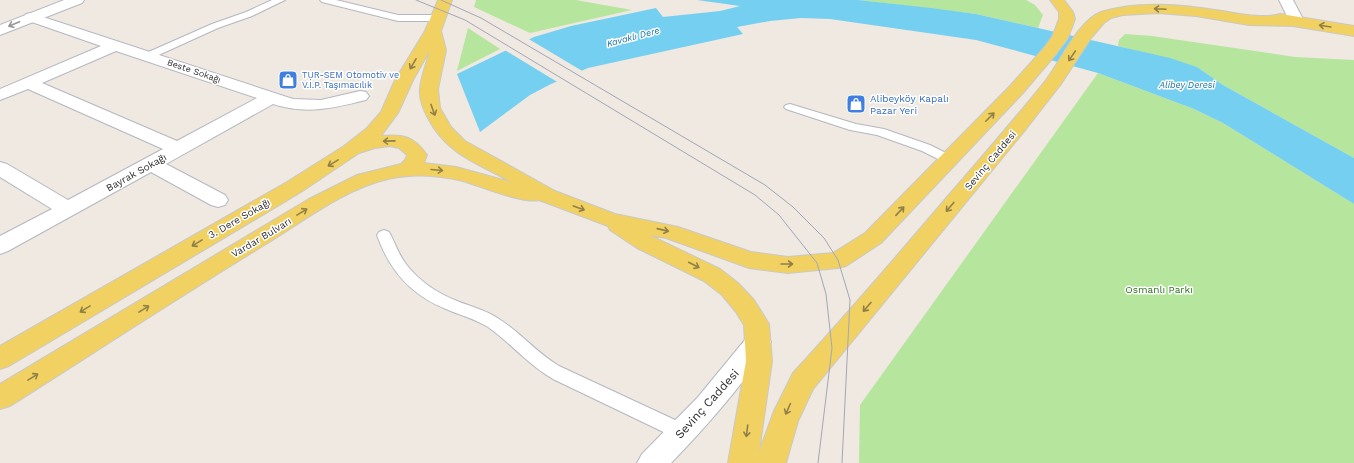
<svg xmlns="http://www.w3.org/2000/svg" width="1354" height="463" font-family="'Work Sans',sans-serif">
	<style>
		.green { fill: #b6e59e }
		.water { fill: #75cff0 }
		.pier { fill: #efe9e1 }
		.lines { fill: none; stroke-linecap: round; stroke-linejoin: round }
		.lane-casing { stroke: #b4b7c1; stroke-width: 2 }
		.street-casing { stroke: #b4b7c1; stroke-width: 2 }
		.secondary-casing { stroke: #b4b7c1; stroke-width: 2 }
		.primary-casing { stroke: #c9c9c9; stroke-width: 2 }
		.lane { fill: #fff; fill-rule: evenodd }
		.street { fill: #fff; fill-rule: evenodd }
		.secondary { fill: #fff; fill-rule: evenodd }
		.primary { fill: #f2d163; fill-rule: evenodd }
		.tram { stroke: #a3a6b8; stroke-width: 1 }
		.oneway { stroke: #908048 }
		.oneway2 { stroke: #969696 }
		.labels { text-anchor: middle; stroke-width: 3; stroke-linejoin: round; paint-order: stroke }
		.far-water-label { font-size: 9px; font-style: italic; fill: #0d6fa3; stroke: #fff }
		.far-street-label { font-size: 9px; fill: #2e2e2e; stroke: #fff }
		.far-shop-label { font-size: 9px; fill: #366cbe; stroke: #fff; text-anchor: start }
		.shop-label { font-size: 10px; fill: #366cbe; stroke: #fff; text-anchor: start }
		.street-label { font-size: 10px; fill: #2e2e2e; stroke: #fff }
		.park-label { font-size: 10px; fill: #2c6e1b; stroke: #fff }
		.near-street-label { font-size: 12px; fill: #2e2e2e; stroke: #fff }
	</style>
	<rect width="100%" height="100%" fill="#efe9e1"/>
	<g class="green">
		<polygon points="476,0 576,0 632,10 530,33 474,7"/>
		<polygon points="858,0 1026,0 1035,5 1043,15 1038,28 976,14"/>
		<polygon points="468,28 500,49 457,71"/>
		<polygon points="1125,34 1152,36 1295,57 1354,60 1354,158 1223,85 1197,67 1118,46 1119,40"/>
		<polygon points="1098,73 1194,109 1223,123 1354,204 1354,463 859,463 860,405"/>
	</g>
	<polygon class="water" points="697,0 858,0 931,8 976,14 1170,58 1197,67 1223,85 1354,158 1354,204 1223,123 1194,109 1098,73 976,40 830,19 801,18 770,21 737,27 743,34 588,68 551,84 530,95 480,132 457,74 534,37 571,26 656,8 663,17 720,11 740,6"/>
	<polygon class="pier" points="527,38 584,72 559,83 503,49"/>
	<g class="lines">
		<g class="lane-casing">
			<g id="lane">
				<polygon points="272,0 285,0 252,16 218,28 152,58 144,58 143,56 144,54 212,24 246,12"/>
				<polygon points="320,0 336,0 398,15 438,15 443,18 438,21 398,21 322,2"/>
				<polygon points="790,104 856,124 884,129 930,145 952,156 954,159 952,162 944,162 922,151 877,135 850,130 786,109 784,107 786,105"/>
				<path d="M384,230L389,232C395,242 398,254 406,264C419,281 437,293 457,301C472,307 486,310 499,319C521,333 537,353 559,366L688,426L691,432L688,438L682,440L676,438L553,379C528,365 511,343 488,327C475,319 460,315 446,309C411,295 389,270 377,235L379,232Z"/>
			</g>
		</g>
		<g class="street-casing">
			<path id="street" d="M31,13L293,99L321,100L360,91L366,92L369,96L366,100C333,108 307,115 273,104L166,164L225,195L228,200L225,205L218,207L211,205L151,172L8,251L0,254V236L52,209L0,177V162L7,164L68,200L163,149L28,89L0,100V89L101,46L26,20L24,17L26,14ZM116,51L257,98L177,141L42,83Z"/>
		</g>
		<g class="secondary-casing">
			<g id="secondary">
				<polygon points="64,0 84,0 82,3 0,35 0,25"/>
				<polygon points="1279,0 1293,0 1304,21 1301,24 1296,26 1291,24"/>
				<path d="M758,332L767,335L771,342L767,349C738,390 706,427 671,463H637L642,454L698,397L749,335Z"/>
			</g>
		</g>
		<g class="primary-casing">
			<path id="primary" d="M438,0H452L441,31L446,50L438,89L440,108L451,127L465,141L555,191L615,214L678,227L751,252L788,257L833,253L865,233L1010,86L1044,48L1052,37L1059,19V12L1050,0H1064L1073,12L1075,19L1068,38L1056,54L1022,94L881,243L846,266L838,268L788,273L749,268L666,238L649,235L720,269L738,283L754,300L769,324L772,361L759,452L774,411L793,373C846,315 897,256 948,196C981,158 1014,120 1046,80C1061,61 1078,21 1101,12C1139,0 1184,5 1222,11C1241,14 1262,19 1281,14L1354,26V36L1293,26L1249,25L1196,16L1158,13L1123,15L1111,18L1104,23L1091,38L1061,84L1026,129L813,389L798,421L786,463H728L746,361L744,325L736,312L722,295L704,281L637,248L610,230L608,226L539,200C523,204 480,186 463,181C438,175 413,173 388,179C344,189 304,221 266,244C179,297 95,352 10,406L0,409V384L309,199L357,175L401,164L405,160L407,155L399,148L390,146L375,148L359,153L301,192L9,366L0,369V346L287,182L344,146L367,128L381,112L395,80L425,31ZM430,50C427,62 421,76 420,89C419,100 423,109 428,118C447,155 478,163 511,182L456,167L424,163L427,155C414,136 403,134 381,136L398,113L413,80Z"/>
		</g>
		<use href="#lane" class="lane"/>
		<use href="#street" class="street"/>
		<use href="#secondary" class="secondary"/>
		<use href="#primary" class="primary"/>
		<g class="tram">
			<polyline points="416,0 465,20 755,195 779,215 817,263 826,294 832,348 818,463"/>
			<polyline points="441,0 481,18 765,185 793,207 824,238 838,260 850,300 842,463"/>
		</g>
	</g>
	<defs><path id="oneway-shaft" d="M-6 0H5M1.5-3L5.5 0L1.5 3" fill="none" stroke-width="1.6" stroke-linecap="round" stroke-linejoin="round"/></defs>
	<g class="oneway">
		<use href="#oneway-shaft" transform="translate(1160 9) rotate(-177)"/>
		<use href="#oneway-shaft" transform="translate(1325 26) rotate(-171)"/>
		<use href="#oneway-shaft" transform="translate(1072 56) rotate(124)"/>
		<use href="#oneway-shaft" transform="translate(413 64) rotate(120)"/>
		<use href="#oneway-shaft" transform="translate(433 110) rotate(70)"/>
		<use href="#oneway-shaft" transform="translate(990 117) rotate(-45)"/>
		<use href="#oneway-shaft" transform="translate(389 141) rotate(179)"/>
		<use href="#oneway-shaft" transform="translate(333 163) rotate(149)"/>
		<use href="#oneway-shaft" transform="translate(437 170) rotate(5)"/>
		<use href="#oneway-shaft" transform="translate(950 207) rotate(130)"/>
		<use href="#oneway-shaft" transform="translate(579 208) rotate(20)"/>
		<use href="#oneway-shaft" transform="translate(900 211) rotate(-47)"/>
		<use href="#oneway-shaft" transform="translate(302 212) rotate(-31)"/>
		<use href="#oneway-shaft" transform="translate(663 230) rotate(13)"/>
		<use href="#oneway-shaft" transform="translate(197 243) rotate(149)"/>
		<use href="#oneway-shaft" transform="translate(787 264)"/>
		<use href="#oneway-shaft" transform="translate(694 265) rotate(27)"/>
		<use href="#oneway-shaft" transform="translate(867 307) rotate(131)"/>
		<use href="#oneway-shaft" transform="translate(85 309) rotate(149)"/>
		<use href="#oneway-shaft" transform="translate(144 309) rotate(-32)"/>
		<use href="#oneway-shaft" transform="translate(33 377) rotate(-32)"/>
		<use href="#oneway-shaft" transform="translate(788 409) rotate(114)"/>
		<use href="#oneway-shaft" transform="translate(747 431) rotate(97)"/>
	</g>
	<use class="oneway2" href="#oneway-shaft" transform="translate(14 24) rotate(157)"/>
	<defs>
		<g id="shop-square" transform="scale(1)"><rect x="-9" y="-9" width="18" height="18" rx="4" fill="#3f7fe0" stroke="#fff"/><path d="M-5-2.5h2.3a2.7 3.5 0 0 1 5.4 0H5L5.5 6h-11ZM-1.5-2.5h3a1.5 2.3 0 0 0-3 0Z" fill="#fff"/></g>
	</defs>
	<g fill-rule="evenodd">
		<use href="#shop-square" x="288" y="80"/>
		<use href="#shop-square" x="856" y="104"/>
	</g>
	<g class="labels">
		<g class="far-water-label">
			<text transform="translate(633 37) rotate(-15)" y="3">Kavaklı Dere</text>
			<text x="1187" y="88">Alibey Deresi</text>
		</g>
		<g class="far-street-label">
			<text transform="translate(194 71) rotate(19)" y="3">Beste Sokağı</text>
		</g>
		<g class="far-shop-label">
			<text x="302" y="78">TUR-SEM Otomotiv ve<tspan x="302" dy="10">V.İ.P. Taşımacılık</tspan></text>
		</g>
		<g class="shop-label">
			<text x="870" y="102">Alibeyköy Kapalı<tspan x="870" dy="12">Pazar Yeri</tspan></text>
		</g>
		<g class="street-label">
			<text transform="translate(990 160) rotate(-50)" y="4">Sevinç Caddesi</text>
			<text transform="translate(136 172) rotate(-29)" y="4">Bayrak Sokağı</text>
			<text transform="translate(239 218) rotate(-30)" y="4">3. Dere Sokağı</text>
			<text transform="translate(261 237) rotate(-31)" y="4">Vardar Bulvarı</text>
		</g>
		<g class="park-label">
			<text x="1159" y="293">Osmanlı Parkı</text>
		</g>
		<g class="near-street-label">
			<text transform="translate(707 404) rotate(-48)" y="4">Sevinç Caddesi</text>
		</g>
	</g>
</svg>
